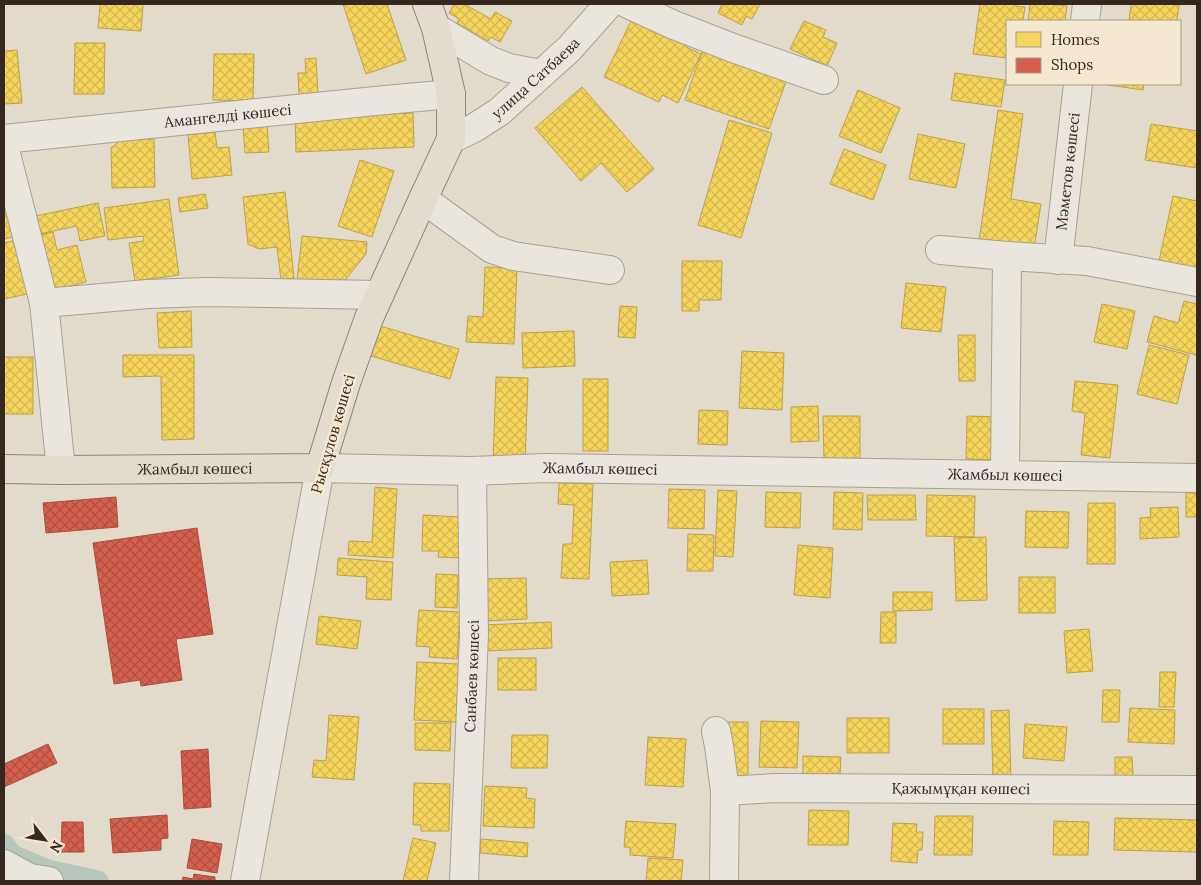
<svg xmlns="http://www.w3.org/2000/svg" width="1201" height="885" font-family="Lora,serif">
	<style>
		.homes { fill: url(#homes-cross-hatch); stroke: #bca149 }
		.shops { fill: url(#shops-cross-hatch); stroke: #a64f3f }
		.lines { fill: none; stroke-linecap: round; stroke-linejoin: round }
		.canal { stroke: #b7c7bc; stroke-width: 21 }
		.minor-casing { stroke: #a79f94; stroke-width: 30 }
		.major-casing { stroke: #8d857b; stroke-width: 30 }
		.minor { stroke: #eae6dd; stroke-width: 28 }
		.major { stroke: #e2dbce; stroke-width: 28 }
		.labels { text-anchor: middle; stroke-width: 5; stroke-linejoin: round; paint-order: stroke }
		.street-label { font-size: 15px; fill: #35271d; stroke: #f4e8d0 }
	</style>
	<defs>
		<pattern id="homes-cross-hatch" width="8" height="8" patternUnits="userSpaceOnUse" patternTransform="scale(1.25)"><rect width="8" height="8" fill="#f6d55c"/><path d="M0 0l8 8M0 8l8-8" fill="none" stroke="#d4b750"/></pattern>
		<pattern id="shops-cross-hatch" width="8" height="8" patternUnits="userSpaceOnUse" patternTransform="scale(1.25)"><rect width="8" height="8" fill="#d6604d"/><path d="M0 0l8 8M0 8l8-8" fill="none" stroke="#ae4f3f"/></pattern>
	</defs>
	<rect width="100%" height="100%" fill="#e2dacb"/>
	<g class="homes">
		<polygon points="100,4 143,4 141,31 98,28"/>
		<polygon points="343,4 387,4 406,60 366,74"/>
		<polygon points="454,4 464,4 491,19 495,12 512,21 500,42 491,37 488,41 457,23 459,19 449,13"/>
		<polygon points="722,4 760,4 752,19 746,16 742,25 718,13"/>
		<polygon points="980,4 1016,4 1016,6 1025,7 1023,21 1007,21 1007,58 973,54"/>
		<polygon points="1030,4 1050,4 1067,6 1065,21 1028,21"/>
		<polygon points="1131,4 1167,4 1179,5 1177,21 1129,21"/>
		<polygon points="634,15 689,41 686,47 701,54 678,103 662,95 659,102 604,77"/>
		<polygon points="804,21 826,30 823,37 837,43 827,66 790,49"/>
		<polygon points="75,43 105,43 104,94 74,94"/>
		<polygon points="704,47 788,76 769,129 685,100"/>
		<polygon points="17,50 22,103 4,104 4,51"/>
		<polygon points="214,54 254,54 253,101 213,100"/>
		<polygon points="316,58 318,94 299,95 298,73 306,73 305,59"/>
		<polygon points="955,73 1005,80 1001,107 951,100"/>
		<polygon points="1108,84 1144,84 1143,90 1108,85"/>
		<polygon points="582,87 654,169 627,192 601,163 581,181 535,128"/>
		<polygon points="858,90 900,108 881,153 839,136"/>
		<polygon points="998,110 1023,114 1011,199 1041,204 1034,249 979,241"/>
		<polygon points="413,113 414,147 296,152 295,118"/>
		<polygon points="729,120 772,133 741,238 698,225"/>
		<polygon points="267,124 269,152 245,153 243,126"/>
		<polygon points="1151,124 1197,131 1197,168 1145,160"/>
		<polygon points="215,132 217,148 229,147 232,175 192,179 188,135"/>
		<polygon points="918,134 965,144 956,188 909,179"/>
		<polygon points="154,139 155,187 112,188 111,148 121,140"/>
		<polygon points="844,149 886,165 873,200 830,184"/>
		<polygon points="360,160 394,171 372,237 338,226"/>
		<polygon points="285,192 294,278 281,280 277,247 259,249 248,244 243,197"/>
		<polygon points="205,194 208,208 180,212 178,198"/>
		<polygon points="1173,196 1197,201 1197,269 1159,261"/>
		<polygon points="4,199 13,237 4,239"/>
		<polygon points="169,199 179,275 135,281 129,243 144,241 143,236 108,240 104,208"/>
		<polygon points="98,203 105,236 80,241 77,226 35,235 31,217"/>
		<polygon points="53,232 57,250 77,245 86,282 49,291 36,236"/>
		<polygon points="302,236 367,242 366,254 342,284 297,280"/>
		<polygon points="16,240 27,294 4,299 4,243"/>
		<polygon points="682,261 722,261 721,300 699,300 699,311 682,311"/>
		<polygon points="485,267 517,268 514,344 466,342 468,316 483,317"/>
		<polygon points="906,283 946,287 941,332 901,328"/>
		<polygon points="1184,301 1197,304 1197,350 1196,355 1147,342 1154,316 1178,323"/>
		<polygon points="1102,304 1135,311 1127,349 1094,342"/>
		<polygon points="620,306 637,307 635,338 618,337"/>
		<polygon points="191,311 192,347 159,348 157,313"/>
		<polygon points="380,326 459,349 450,379 371,356"/>
		<polygon points="574,331 575,366 523,368 522,333"/>
		<polygon points="958,335 975,335 975,381 959,381"/>
		<polygon points="1149,345 1189,355 1177,404 1137,394"/>
		<polygon points="742,351 784,353 782,410 739,408"/>
		<polygon points="123,355 194,355 194,439 162,440 161,376 123,377"/>
		<rect x="4" y="357" width="29" height="57"/>
		<polygon points="496,377 528,378 525,462 493,461"/>
		<rect x="583" y="379" width="25" height="72"/>
		<polygon points="1075,381 1118,385 1110,458 1081,455 1085,413 1072,411"/>
		<polygon points="818,406 819,441 791,442 791,407"/>
		<polygon points="699,410 728,411 727,445 698,444"/>
		<polygon points="823,416 860,416 860,458 824,459"/>
		<polygon points="967,416 1000,417 998,460 966,459"/>
		<polygon points="559,483 593,484 589,579 561,578 563,544 572,544 574,505 558,504"/>
		<polygon points="375,487 397,489 393,558 348,555 349,541 372,542"/>
		<polygon points="669,489 705,490 704,529 668,528"/>
		<polygon points="718,490 737,491 733,557 715,556"/>
		<polygon points="766,492 801,493 800,528 765,527"/>
		<polygon points="834,492 863,493 862,530 833,529"/>
		<rect x="1186" y="493" width="11" height="24"/>
		<polygon points="867,495 915,495 916,520 868,520"/>
		<polygon points="927,495 975,496 974,537 926,536"/>
		<polygon points="1088,503 1115,503 1115,564 1087,564"/>
		<polygon points="1178,507 1179,537 1140,539 1140,518 1151,517 1150,508"/>
		<polygon points="1026,511 1069,512 1068,548 1025,547"/>
		<polygon points="423,515 461,517 459,558 438,557 439,551 422,551"/>
		<polygon points="688,534 714,535 713,571 687,571"/>
		<polygon points="986,537 987,600 956,601 954,538"/>
		<polygon points="798,545 833,548 830,598 794,595"/>
		<polygon points="338,558 393,562 391,600 366,599 367,577 337,575"/>
		<polygon points="647,560 649,594 612,596 610,562"/>
		<polygon points="436,574 458,575 457,608 435,607"/>
		<rect x="1019" y="577" width="36" height="36"/>
		<polygon points="526,578 527,619 485,621 484,579"/>
		<polygon points="893,592 932,592 932,610 893,611"/>
		<polygon points="419,610 460,612 457,659 429,657 430,647 416,646"/>
		<polygon points="881,612 896,612 896,643 880,643"/>
		<polygon points="319,616 361,621 357,649 316,644"/>
		<polygon points="551,622 552,648 485,651 484,625"/>
		<polygon points="1089,629 1093,671 1067,673 1064,631"/>
		<rect x="498" y="658" width="38" height="32"/>
		<polygon points="417,662 459,664 456,722 414,720"/>
		<polygon points="1160,672 1176,672 1174,707 1159,707"/>
		<polygon points="1103,690 1120,690 1119,722 1102,722"/>
		<polygon points="1130,708 1175,710 1174,744 1128,742"/>
		<rect x="943" y="709" width="41" height="35"/>
		<polygon points="1009,710 1011,780 993,780 991,711"/>
		<polygon points="329,715 359,717 354,780 312,777 314,760 326,761"/>
		<rect x="847" y="718" width="42" height="35"/>
		<polygon points="761,721 799,722 797,768 759,767"/>
		<rect x="728" y="722" width="20" height="54"/>
		<polygon points="415,723 451,723 450,751 415,750"/>
		<polygon points="1025,724 1067,727 1064,761 1023,758"/>
		<polygon points="512,735 548,735 547,768 511,768"/>
		<polygon points="648,737 686,739 683,787 645,785"/>
		<polygon points="803,756 841,757 840,776 803,775"/>
		<polygon points="1115,757 1132,757 1133,776 1115,776"/>
		<polygon points="414,783 450,784 449,831 421,831 421,825 413,825"/>
		<polygon points="485,786 527,788 526,798 535,799 534,828 483,826"/>
		<polygon points="809,810 849,811 848,845 808,845"/>
		<polygon points="935,816 973,816 972,855 934,855"/>
		<polygon points="1115,818 1197,820 1197,852 1114,850"/>
		<polygon points="626,821 676,824 673,858 630,855 630,847 624,847"/>
		<polygon points="1054,821 1089,822 1088,855 1053,855"/>
		<polygon points="893,823 917,824 916,832 923,832 922,850 918,850 917,863 891,861"/>
		<polygon points="413,838 436,843 427,881 403,881"/>
		<polygon points="481,839 528,843 527,857 480,853"/>
		<polygon points="648,858 683,860 681,881 646,881"/>
	</g>
	<g class="shops">
		<polygon points="116,497 118,527 46,533 43,503"/>
		<polygon points="197,528 213,634 176,639 182,680 141,686 140,680 114,684 93,543"/>
		<polygon points="48,744 57,763 4,787 4,764"/>
		<polygon points="208,749 211,807 184,809 181,751"/>
		<polygon points="167,815 168,838 161,839 161,850 113,853 110,819"/>
		<polygon points="62,822 83,822 84,852 61,852"/>
		<polygon points="192,839 222,844 217,873 187,868"/>
		<polygon points="194,874 215,877 215,881 182,881 183,877 193,879"/>
	</g>
	<g class="lines">
		<polyline class="canal" points="4,844 12,855 48,870 98,881"/>
		<g class="minor-casing">
			<g id="minor">
				<polyline points="628,4 674,25 733,48 824,80"/>
				<polyline points="1085,21 1087,4"/>
				<polyline points="436,28 491,61 509,68 541,74"/>
				<path id="s1" d="M4,139L375,101L451,94"/>
				<path id="s2" d="M451,139L474,128L499,112L569,49L609,4"/>
				<polyline points="4,146 44,303 61,470"/>
				<polyline points="423,199 492,249 513,256 610,270"/>
				<polyline points="940,250 1007,256 1087,261 1197,282"/>
				<path id="s3" d="M1058,260L1078,84"/>
				<polyline points="44,303 148,294 206,292 379,295"/>
				<polyline points="1005,475 1007,256"/>
				<polyline points="716,731 719,746 725,791 724,881"/>
				<path id="s4" d="M725,791L776,788L1197,790"/>
				<polyline points="4,864 30,878 49,881"/>
				<path id="s5" d="M245,881L320,468L472,471L545,468L1197,478"/>
				<path id="s6" d="M464,881L474,634L472,471"/>
			</g>
		</g>
		<g class="major-casing">
			<g id="major">
				<path id="s7" d="M4,469L61,470L320,468L346,383L369,318L423,199L451,139V94L436,28L427,4"/>
			</g>
		</g>
		<use href="#minor" class="minor"/>
		<use href="#major" class="major"/>
	</g>
	<g class="labels">
		<g class="street-label">
			<text dy="5" stroke="none"><textPath href="#s2" startOffset="105">улица Сатбаева</textPath></text>
			<text dy="5" stroke="none"><textPath href="#s1" startOffset="225">Амангелді көшесі</textPath></text>
			<text dy="5" stroke="none"><textPath href="#s3" startOffset="89">Мәметов көшесі</textPath></text>
			<text transform="translate(333 434) rotate(-74)" y="5">Рысқұлов көшесі</text>
			<text dy="5" stroke="none"><textPath href="#s7" startOffset="191">Жамбыл көшесі</textPath></text>
			<text dy="5" stroke="none"><textPath href="#s5" startOffset="700">Жамбыл көшесі</textPath></text>
			<text dy="5" stroke="none"><textPath href="#s5" startOffset="1105">Жамбыл көшесі</textPath></text>
			<text dy="5" stroke="none"><textPath href="#s6" startOffset="205">Санбаев көшесі</textPath></text>
			<text dy="5" stroke="none"><textPath href="#s4" startOffset="236">Қажымұқан көшесі</textPath></text>
		</g>
	</g>
	<rect width="1201" height="885" fill="none" stroke="#35271d" stroke-width="10"/>
	<rect x="1006" y="20" width="175" height="65" fill="#f4e8d0" stroke="#a89b88"/>
	<rect x="1016" y="32" width="25" height="15" fill="#f6d55c" stroke="#a89b88"/>
	<text x="1051" y="45" font-size="15" fill="#35271d">Homes</text>
	<rect x="1016" y="58" width="25" height="15" fill="#d6604d" stroke="#a89b88"/>
	<text x="1051" y="70" font-size="15" fill="#35271d">Shops</text>
	<g transform="translate(45 840) rotate(121)" stroke="#f4e8d0" stroke-width="4" paint-order="stroke">
	<path d="M0-4L9 19L0 12L-9 19Z" fill="#35271d"/>
	<text y="-8" font-size="14" font-weight="bold" text-anchor="middle" fill="#35271d">N</text>
	</g>
</svg>
